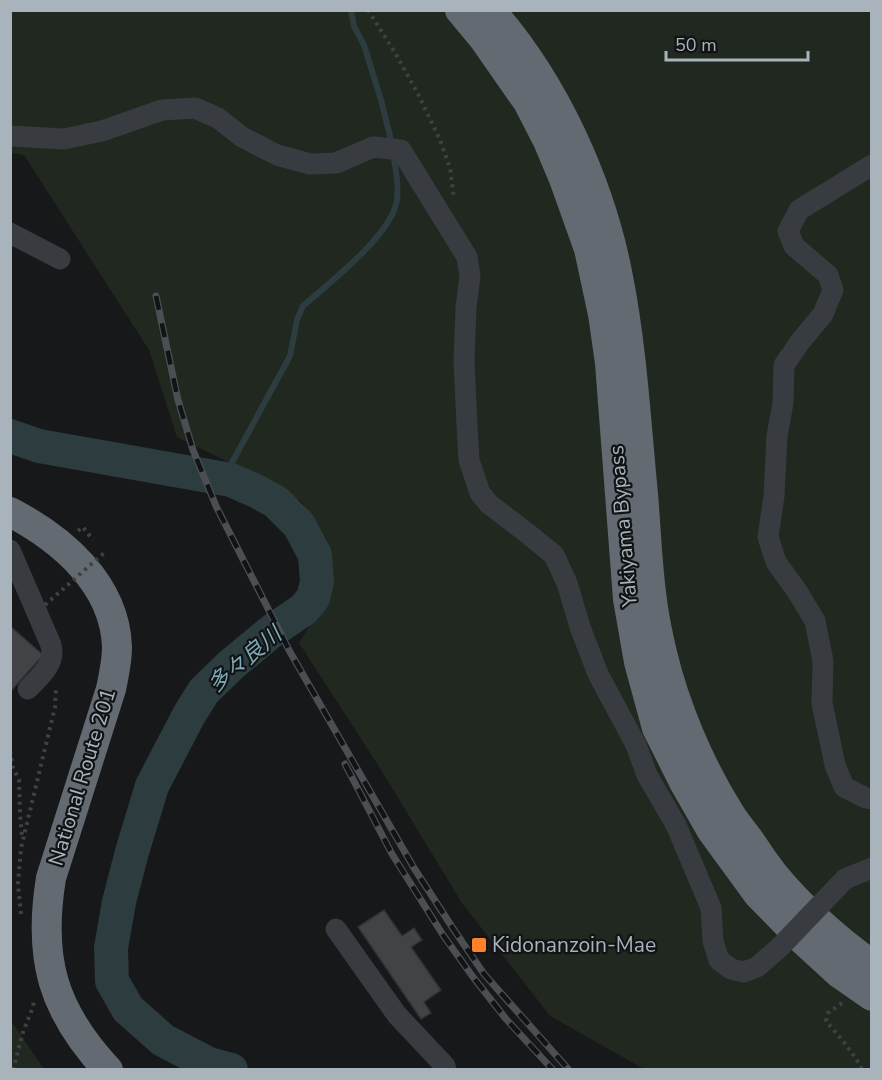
<svg xmlns="http://www.w3.org/2000/svg" width="882" height="1080" font-family="'Nunito Sans','Noto Sans JP',sans-serif">
	<style>
		.green { fill: #20281f }
		.lines { fill: none; stroke-linecap: round; stroke-linejoin: round }
		.stream { stroke: #2c3c3f; stroke-width: 6 }
		.river { stroke: #2c3c3f; stroke-width: 34 }
		.building { fill: #414347; stroke: #313236; stroke-width: 1.5 }
		.path { stroke: #3e4246; stroke-width: 4; stroke-dasharray: 3 4.5; stroke-linecap: butt }
		.minor { stroke: #383b3f; stroke-width: 21 }
		.highway { stroke: #636a71; stroke-width: 30 }
		.rail-casing { stroke: #4b4f54; stroke-width: 7 }
		.rail { stroke: #121315; stroke-width: 4.5; stroke-dasharray: 14; stroke-linecap: butt }
		.path-bridge { stroke: #3e4246; stroke-width: 4; stroke-dasharray: 3 4.5; stroke-linecap: butt }
		.minor-bridge { stroke: #383b3f; stroke-width: 21 }
		.poi-dot { fill: #ff812a; stroke: #121315; stroke-width: 2 }
		.labels { text-anchor: middle; stroke-width: 4.5; stroke-linejoin: round; paint-order: stroke }
		.street-label { font-size: 21px; fill: #a8b3bb; stroke: #121315 }
		.poi-label { font-size: 21px; fill: #a8b3bb; stroke: #121315; text-anchor: start }
		.water-label { font-size: 22px; font-style: italic; fill: #7cacb9; stroke: #121315 }
	</style>
	<rect width="100%" height="100%" fill="#17181a"/>
	<g class="green">
		<polygon points="11,11 871,11 871,1069 644,1069 550,1016 462,903 378,765 299,643 328,596 328,542 302,502 238,467 177,437 149,350 24,155 11,153"/>
		<polygon points="11,1021 44,1069 11,1069"/>
	</g>
	<g class="lines">
		<g class="stream">
			<polyline points="351,10 354,26 364,45 381,100 392,144"/>
			<path d="M223,479L290,356L297,320L303,306C329,283 392,235 397,200C399,185 396,169 393,154"/>
		</g>
		<polyline class="river" points="10,436 39,446 231,480 258,492 276,502 299,525 315,555 317,582 313,598 304,609 272,631 232,664 204,691 189,715 152,786 132,852 119,902 111,948 112,981 128,1009 163,1040 209,1064 231,1070"/>
	</g>
	<g class="building">
		<polygon points="10,626 43,655 10,692"/>
		<polygon points="384,910 402,936 414,928 422,940 411,947 441,990 424,1002 431,1013 421,1019 358,927"/>
	</g>
	<g class="lines">
		<g class="path">
			<polyline points="368,10 397,56 418,94 440,140 450,168 454,198"/>
			<polyline points="78,531 83,527 93,540"/>
			<polyline points="10,751 13,768 19,780 20,814 22,836"/>
			<polyline points="21,914 18,884 21,848 55,707 56,689"/>
			<path d="M842,1003L828,1013L826,1021C839,1037 853,1051 862,1070"/>
			<polyline points="13,1070 23,1032 33,1007 34,1000"/>
		</g>
		<g class="minor">
			<polyline points="10,136 64,139 102,131 162,110 195,108 218,118 242,137 277,155 310,164 336,163 373,147 401,150 467,257 470,276 466,307 464,361 467,425 469,460 480,493 489,504 527,533 554,555 567,583 580,627 598,674 636,745 647,775 676,825 711,908 713,941 719,960 731,969 744,972 757,967 780,947"/>
			<polyline points="872,165 799,210 788,231 794,246 828,275 833,290 823,314 800,342 784,365 783,403 777,436 774,496 768,537 776,562 797,591 815,621 823,661 822,703 835,765 844,787 866,798 872,799"/>
			<polyline points="10,233 60,259"/>
			<path d="M10,550L51,645C56,664 40,676 28,689"/>
			<polyline points="845,879 872,868"/>
			<polyline points="336,929 397,1015 445,1066 446,1070"/>
		</g>
		<g class="highway">
			<polyline points="460,10 484,39 528,102 548,141 564,179 589,249 603,314 610,363 628,599 639,662 657,728 684,782 712,831 758,894 803,940 839,973 872,996"/>
			<path d="M490,10C554,82 600,183 618,277C632,348 636,422 643,494C646,529 647,565 652,600C654,618 658,636 662,653C675,708 700,766 730,814C737,825 745,834 752,844C759,855 766,865 774,875C802,909 836,939 872,965"/>
			<path d="M10,512C62,539 115,584 117,647C117,661 114,675 111,689L51,878C38,958 52,1010 108,1070"/>
		</g>
		<g class="rail-casing">
			<g id="rail">
				<polyline points="156,296 178,400 193,450 216,506 290,652 414,868 454,930 484,974 569,1070"/>
				<polyline points="345,764 392,854 443,935 473,977 506,1019 553,1070"/>
			</g>
		</g>
		<use href="#rail" class="rail"/>
		<polyline class="path-bridge" points="45,605 104,553"/>
		<polyline class="minor-bridge" points="780,947 845,879"/>
	</g>
	<rect class="poi-dot" x="471" y="937" width="16" height="16" rx="3"/>
	<g class="labels">
		<g class="street-label">
			<text transform="translate(623 526) rotate(-95)" y="7">Yakiyama Bypass</text>
			<text transform="translate(82 777) rotate(-73)" y="7">National Route 201</text>
		</g>
		<g class="poi-label">
			<text x="492" y="952">Kidonanzoin-Mae</text>
		</g>
		<g class="water-label">
			<text transform="translate(244 659) rotate(-40)" y="8">多々良川</text>
		</g>
	</g>
	<rect width="882" height="1080" fill="none" stroke="#a8b3bb" stroke-width="24"/>
	<path d="M666 51v9h142v-9" fill="none" stroke="#a8b3bb" stroke-width="3"/>
	<text x="675" y="51" font-size="18" fill="#a8b3bb" stroke="#121315" stroke-width="4.5" paint-order="stroke">50 m</text>
</svg>
